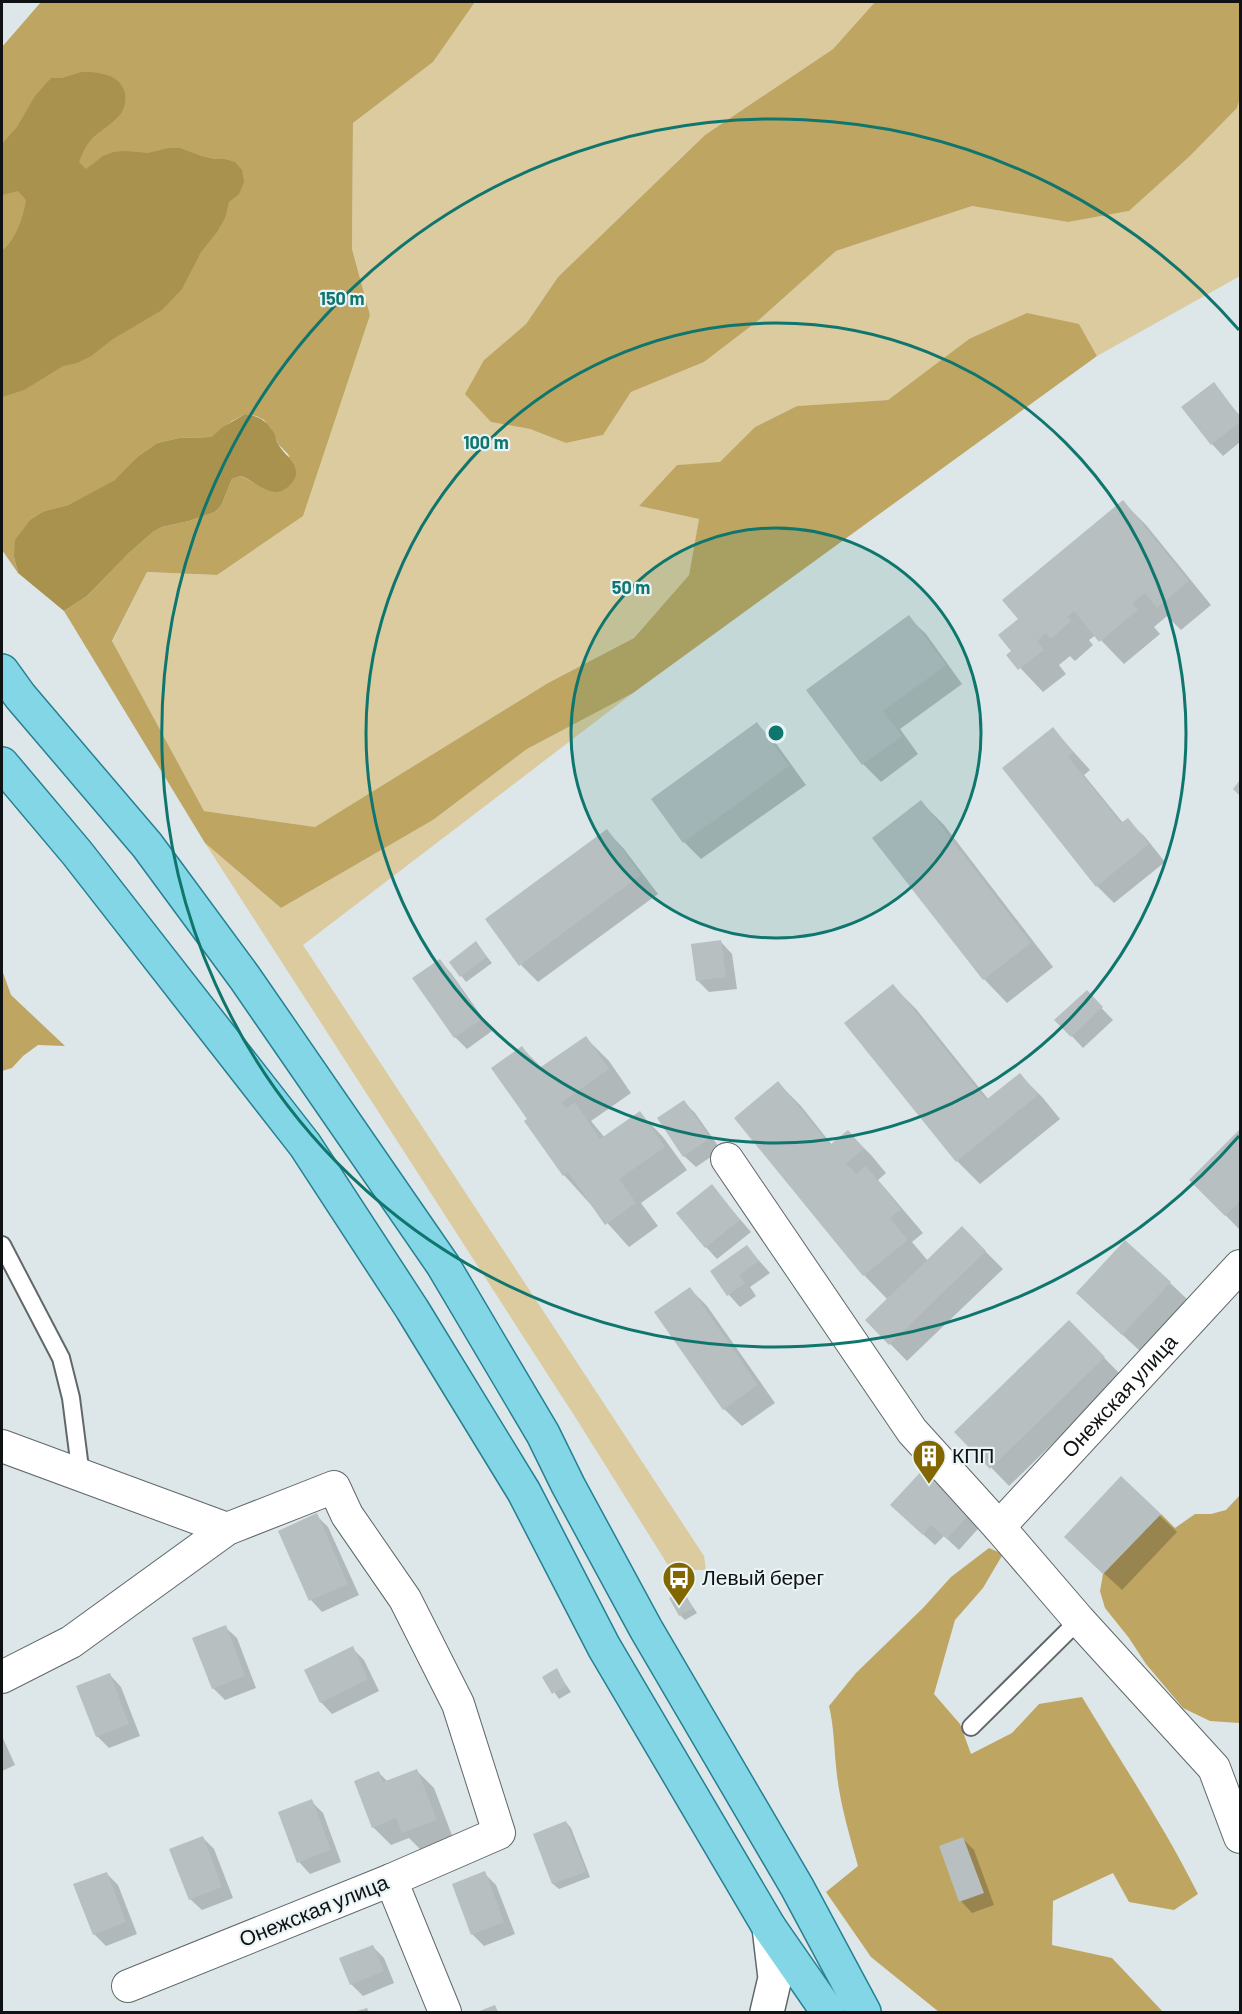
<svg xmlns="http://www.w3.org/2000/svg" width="1242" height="2014" font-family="Barlow,sans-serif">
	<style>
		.green { fill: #dbcb9e }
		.forest { fill: #bea562 }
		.water { fill: #a9914e }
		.shadow { fill: #0003 }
		.building { fill: #b7bfc1 }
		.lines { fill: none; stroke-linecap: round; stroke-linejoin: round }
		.service-casing { stroke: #60686a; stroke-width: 20 }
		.minor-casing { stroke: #60686a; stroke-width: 34 }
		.secondary-casing { stroke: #60686a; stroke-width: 36 }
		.primary-casing { stroke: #258092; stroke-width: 36 }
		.service { stroke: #fff; stroke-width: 16 }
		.minor { stroke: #fff; stroke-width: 32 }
		.secondary { stroke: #fff; stroke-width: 33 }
		.primary { stroke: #83d6e6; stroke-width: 33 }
		.ring { fill: none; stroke: #0f766e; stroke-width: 3 }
		.labels { text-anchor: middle; stroke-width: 4.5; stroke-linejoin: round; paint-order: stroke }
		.street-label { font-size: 21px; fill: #0f1213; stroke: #eaf3f5 }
		.poi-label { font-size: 21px; fill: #0f1213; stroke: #eaf3f5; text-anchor: start }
		.centre { fill: #0f766e; stroke: #eaf3f5; stroke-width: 3 }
		.ring-label { font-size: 18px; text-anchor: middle; font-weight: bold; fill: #0f766e; stroke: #eaf3f5; stroke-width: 4.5; stroke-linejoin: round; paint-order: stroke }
	</style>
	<rect width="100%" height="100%" fill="#dde6e8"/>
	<g class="green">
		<polygon points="475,2 875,2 833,49 705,135 558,277 526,324 484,360 491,422 530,429 566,443 603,435 631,392 704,362 759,320 836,251 972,206 1068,222 1129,211 1190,156 1237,108 1240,98 1240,276 1097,356 1079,324 969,339 888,400 797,406 755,427 720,463 677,465 639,506 699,519 689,575 634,638 548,683 315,827 204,811 112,642 147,572 217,575 370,315 352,249 353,123 433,62"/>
		<polygon points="633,693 303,945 704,1556 706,1570 671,1570 579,1423 205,843 281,908 433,820 527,749"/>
	</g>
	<g class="forest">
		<polygon points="41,2 475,2 433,62 353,123 352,249 370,315 303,516 217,575 147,572 112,641 204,811 315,827 548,683 634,638 689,575 699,519 639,506 677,465 720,462 755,427 797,406 888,400 969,339 1027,313 1079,324 1097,356 633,693 527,749 433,820 281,908 205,843 64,611 87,596 129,553 153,532 162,527 189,521 215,512 221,506 232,479 241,476 258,485 290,456 278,444 271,428 264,420 256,416 245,414 232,421 211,437 179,438 157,443 137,457 116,480 68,505 44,511 31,519 14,557 18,573 2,550 2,47"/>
		<polygon points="875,2 1240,2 1240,98 1237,108 1190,156 1129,211 1068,222 972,206 836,251 759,320 704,362 631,392 603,435 566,443 530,429 491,422 465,394 484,360 526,324 558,277 705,135 833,49"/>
		<polygon points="2,970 11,995 65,1046 38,1045 23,1056 12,1068 2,1071"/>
		<polygon points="1240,1495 1240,1723 1210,1721 1183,1708 1146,1664 1129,1638 1105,1608 1100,1591 1103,1574 1161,1514 1175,1528 1195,1514 1211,1514 1226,1510"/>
		<path d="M989,1548L1003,1554L983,1588L955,1620L934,1694L960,1724L971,1754L1012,1733L1039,1704L1082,1697C1121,1762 1164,1826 1198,1894L1174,1910L1129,1902L1113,1873L1053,1901L1052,1945L1112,1958L1163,2012H939L871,1957L826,1892L858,1866C849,1833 839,1801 836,1766C834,1746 834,1727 829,1706L856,1673L923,1608L951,1577Z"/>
	</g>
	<g class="water">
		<path d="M82,72C99,72 120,74 125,93C126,99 125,106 122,112C114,124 99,130 90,141C85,147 82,154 79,162L86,169L103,156L114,152L124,151L148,153L169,148H180L201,156L213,159H224L235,162L242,170L244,182L239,194L229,202L225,218L217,232L201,252L182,289L162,310L113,339L91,356L77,363L63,366L24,390L2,397V251C16,239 23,219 26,200L18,191L2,195V144L17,127L35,96L51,78H62Z"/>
		<path d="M245,414C259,416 269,422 275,435C276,438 276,441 278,444C286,458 308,469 288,487C284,490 280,492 275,492C264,491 251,480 241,476L232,479L221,506L215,512L189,521L162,527L153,532L129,553L87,596L64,611L18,573L14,557L15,540L31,519L44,511L68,505L115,480L137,457L157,443L179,438L211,437L223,427Z"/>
	</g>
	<g class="shadow">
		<polygon points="1213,384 1240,416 1240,442 1223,456 1212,444"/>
		<polygon points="1123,502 1146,525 1211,605 1181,630 1167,616 1154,627 1160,634 1124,664 1096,635 1089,640 1093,645 1075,661 1070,656 1059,665 1066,674 1043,692 1008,655 1013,651 1020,619"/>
		<polygon points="908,617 926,634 962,684 900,729 918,754 881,782 863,764 808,690"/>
		<polygon points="757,724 775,742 806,785 701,859 684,842"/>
		<polygon points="1053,729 1090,770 1084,775 1123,823 1127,820 1145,837 1165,862 1114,903 1097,886"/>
		<polygon points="921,802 944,825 1053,967 1007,1003 984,979"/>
		<polygon points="607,831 624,849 658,894 538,982 521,965"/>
		<polygon points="721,942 732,954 737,989 709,992 697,980"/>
		<polygon points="476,943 492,963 466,982 451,962"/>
		<polygon points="440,961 451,973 492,1031 467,1049 455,1037"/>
		<polygon points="893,986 916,1009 989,1100 1020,1075 1043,1098 1060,1119 980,1184 957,1161"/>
		<polygon points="1086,992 1113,1020 1083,1048 1057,1020"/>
		<polygon points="586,1038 609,1061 631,1093 591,1121 605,1138 640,1113 663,1137 687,1170 641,1203 658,1226 629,1247 564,1175 526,1121 529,1119 522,1048 542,1068"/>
		<polygon points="778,1083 801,1106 832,1145 848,1132 871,1155 886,1173 878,1180 923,1233 912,1242 928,1261 962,1228 1003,1269 907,1361 867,1320 888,1300 864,1275 736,1118"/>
		<polygon points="684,1102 695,1113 721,1150 696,1167 684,1156"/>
		<polygon points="1240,1131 1240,1230 1191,1180"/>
		<polygon points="711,1186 751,1232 717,1259 706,1247"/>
		<polygon points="747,1247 770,1273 750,1287 756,1296 740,1307 729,1295 712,1272"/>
		<polygon points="1170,1283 1188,1300 1141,1352 1096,1310"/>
		<polygon points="690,1289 707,1306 775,1403 742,1426 724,1409"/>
		<polygon points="1069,1322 1122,1376 1009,1486 957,1432"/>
		<polygon points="974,1509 985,1521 959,1550 944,1536 935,1545 904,1517"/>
		<polygon points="316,1515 328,1527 359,1595 322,1612 311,1600"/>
		<polygon points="1159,1515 1177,1532 1122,1590 1083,1554"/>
		<polygon points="683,1592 697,1613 685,1620 680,1615"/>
		<polygon points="225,1627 237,1638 256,1688 225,1700 213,1688"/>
		<polygon points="352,1648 364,1660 379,1691 332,1714 321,1702"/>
		<polygon points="556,1670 571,1692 559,1699 544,1677"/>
		<polygon points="110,1675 121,1687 140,1736 109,1748 97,1736"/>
		<polygon points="2,1736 15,1765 2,1771"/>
		<polygon points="417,1771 434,1788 453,1838 421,1850 409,1838 391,1845 373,1827 379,1773 388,1782"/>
		<polygon points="311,1801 323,1813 341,1862 310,1874 299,1862"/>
		<polygon points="566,1822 571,1828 590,1877 559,1889 553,1884 535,1834"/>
		<polygon points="203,1838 214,1849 233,1898 202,1910 190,1899"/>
		<polygon points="962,1838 974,1850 994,1905 972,1913 961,1901"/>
		<polygon points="484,1873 496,1885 515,1934 484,1946 472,1934"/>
		<polygon points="107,1874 118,1885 137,1934 106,1946 94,1934"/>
		<polygon points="372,1946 384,1958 394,1983 363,1996 351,1984"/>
	</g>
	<g class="building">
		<polygon points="1214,382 1240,417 1240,422 1211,445 1181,407"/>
		<polygon points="1123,500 1189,581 1157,608 1145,593 1132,603 1138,610 1099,642 1074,611 1067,617 1071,621 1051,639 1046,633 1037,641 1044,650 1018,670 1006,655 1011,651 998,635 1018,619 1002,600"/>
		<polygon points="909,615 946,665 883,711 902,736 862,765 806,690"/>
		<polygon points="757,722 789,766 683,843 651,799"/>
		<polygon points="1053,727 1073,752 1068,757 1121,823 1128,818 1149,844 1096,887 1002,768"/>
		<polygon points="1240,780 1240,796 1233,789"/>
		<polygon points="921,800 1031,943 983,980 872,838"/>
		<polygon points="607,829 641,875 519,966 485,919"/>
		<polygon points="721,940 726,977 696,981 691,944"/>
		<polygon points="476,941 487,957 460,977 449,962"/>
		<polygon points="440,959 482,1019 454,1038 412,978"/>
		<polygon points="893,984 986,1100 1020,1073 1038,1095 956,1162 844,1023"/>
		<polygon points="1087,990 1103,1007 1071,1037 1054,1020"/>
		<polygon points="586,1036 609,1069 562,1102 566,1108 575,1102 600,1139 640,1111 665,1147 619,1179 636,1203 605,1225 568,1172 563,1176 524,1121 527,1119 491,1068 522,1046 538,1069"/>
		<polygon points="778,1081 830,1145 848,1130 864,1149 846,1163 856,1174 866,1166 901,1209 890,1218 908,1240 863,1276 734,1118"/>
		<polygon points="684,1100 710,1138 683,1157 657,1118"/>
		<polygon points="1240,1129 1240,1201 1225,1216 1189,1180"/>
		<polygon points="712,1184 740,1220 705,1248 676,1213"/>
		<polygon points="962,1226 986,1251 889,1345 865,1320"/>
		<polygon points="1125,1240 1171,1282 1122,1335 1076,1293"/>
		<polygon points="747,1245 759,1261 739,1275 745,1283 727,1296 710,1271"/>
		<polygon points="690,1287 758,1385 723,1410 654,1312"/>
		<polygon points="1069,1320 1105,1357 990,1469 954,1432"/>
		<polygon points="927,1465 975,1508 947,1539 931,1525 923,1535 890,1505"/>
		<polygon points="1121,1476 1161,1514 1103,1574 1064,1537"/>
		<polygon points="317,1513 348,1584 309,1601 278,1531"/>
		<polygon points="683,1590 693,1608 679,1616 669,1598"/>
		<polygon points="226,1625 245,1676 212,1689 192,1638"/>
		<polygon points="353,1646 368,1679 320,1703 304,1670"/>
		<polygon points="557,1668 566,1686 552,1694 542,1677"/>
		<polygon points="110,1673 129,1724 96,1737 76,1686"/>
		<polygon points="417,1769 437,1820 402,1833 396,1818 372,1828 354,1781 379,1771 383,1782"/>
		<polygon points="312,1799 331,1850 297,1863 278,1812"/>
		<polygon points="566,1821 586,1872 552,1884 533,1834"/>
		<polygon points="203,1836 222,1887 189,1900 169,1849"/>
		<polygon points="963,1837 984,1893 959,1902 939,1846"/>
		<polygon points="485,1871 504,1922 471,1935 452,1884"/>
		<polygon points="107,1872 126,1922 93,1935 73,1884"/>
		<polygon points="373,1945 384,1971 350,1985 339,1958"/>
		<polygon points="495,2005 498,2012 477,2012"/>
		<polygon points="367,2008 369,2012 354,2012"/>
	</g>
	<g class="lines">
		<g class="service-casing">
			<g id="service">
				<polyline points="2,1245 61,1358 71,1398 81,1476"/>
				<polyline points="971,1727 1079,1620"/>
			</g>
		</g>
		<g class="minor-casing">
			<g id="minor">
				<polyline points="727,1159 912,1431 999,1527 1079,1620 1214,1768 1240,1837"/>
				<polyline points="2,1446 227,1529"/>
				<path id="s1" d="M999,1527L1240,1266"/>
				<polyline points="2,1677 71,1642 227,1529 334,1487 347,1515 405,1599 458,1704 499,1833 391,1880 128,1986"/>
				<polyline points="391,1880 445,2012"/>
			</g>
		</g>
		<g class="secondary-casing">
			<polyline id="secondary" points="767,2012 775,1978 769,1927"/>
		</g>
		<g class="primary-casing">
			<g id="primary">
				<polyline points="2,671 20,696 147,845 245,978 443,1265 543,1434 568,1485 646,1629 797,1887 864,2012"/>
				<polyline points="2,764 77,853 305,1145 412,1309 524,1492 604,1647 769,1927 828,2012"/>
			</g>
		</g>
		<use href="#service" class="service"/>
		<use href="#minor" class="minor"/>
		<use href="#secondary" class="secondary"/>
		<use href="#primary" class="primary"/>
	</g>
	<circle cx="776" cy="733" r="205" fill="#0f766e" fill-opacity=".12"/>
	<g class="ring">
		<circle cx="776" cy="733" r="205"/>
		<circle cx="776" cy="733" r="410"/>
		<path d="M1239 1136A614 614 0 1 1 1239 330"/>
	</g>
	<defs>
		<g id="building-pin" transform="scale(1.725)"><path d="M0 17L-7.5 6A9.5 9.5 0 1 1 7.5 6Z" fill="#826600" stroke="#eaf3f5"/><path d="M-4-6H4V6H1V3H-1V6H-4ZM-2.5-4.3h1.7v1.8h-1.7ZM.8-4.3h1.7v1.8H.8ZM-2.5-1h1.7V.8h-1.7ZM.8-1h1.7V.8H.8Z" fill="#fff"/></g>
		<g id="bus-pin" transform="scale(1.725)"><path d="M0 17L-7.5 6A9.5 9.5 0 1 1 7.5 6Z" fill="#826600" stroke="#eaf3f5"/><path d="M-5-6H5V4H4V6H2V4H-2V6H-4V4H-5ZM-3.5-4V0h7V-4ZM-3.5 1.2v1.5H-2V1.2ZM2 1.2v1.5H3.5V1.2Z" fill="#fff"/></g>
	</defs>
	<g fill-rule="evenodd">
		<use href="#building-pin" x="929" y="1456"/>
		<use href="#bus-pin" x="679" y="1578"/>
	</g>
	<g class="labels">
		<g class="street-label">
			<text dy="7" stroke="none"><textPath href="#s1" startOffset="178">Онежская улица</textPath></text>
			<text transform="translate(314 1911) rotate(-22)" y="7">Онежская улица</text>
		</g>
		<g class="poi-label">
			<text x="952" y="1463">КПП</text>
			<text x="702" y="1585">Левый берег</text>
		</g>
	</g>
	<circle cx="776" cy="733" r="9" class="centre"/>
	<g class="ring-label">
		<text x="342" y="305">150 m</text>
		<text x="486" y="449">100 m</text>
		<text x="631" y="594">50 m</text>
	</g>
	<rect width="1242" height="2014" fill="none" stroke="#0f1213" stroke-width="6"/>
</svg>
